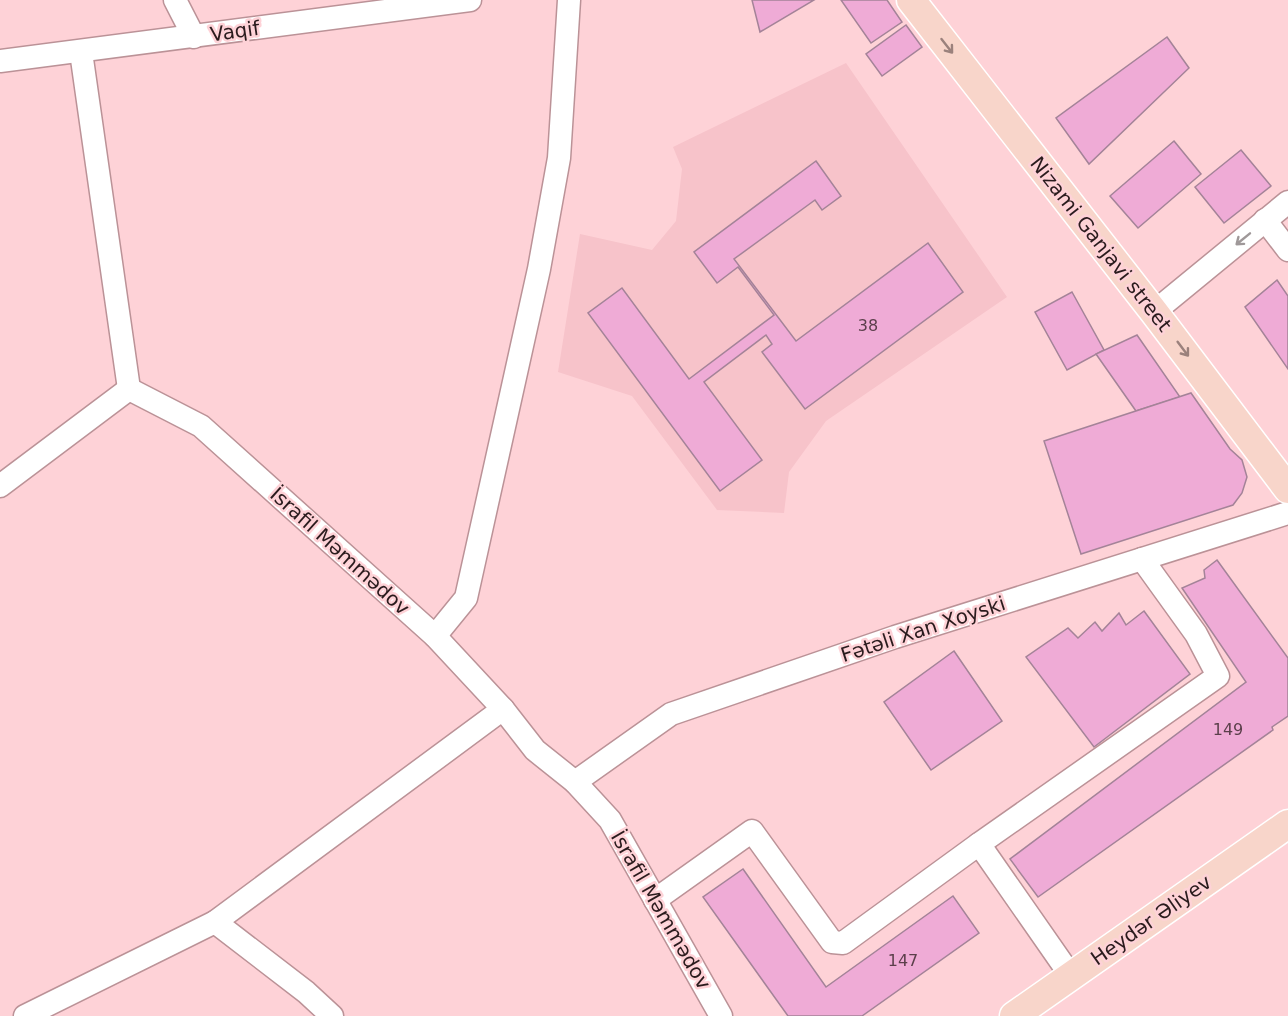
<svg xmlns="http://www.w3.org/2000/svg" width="1288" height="1016" font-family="'DejaVu Sans',sans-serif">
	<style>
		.built { fill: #f7c3ca }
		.building { fill: #efabd6; stroke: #a48398; stroke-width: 1.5 }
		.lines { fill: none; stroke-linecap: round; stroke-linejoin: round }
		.minor-casing { stroke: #bb9297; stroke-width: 25 }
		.major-casing { stroke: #fff; stroke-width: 31 }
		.minor { stroke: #fff; stroke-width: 22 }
		.major { stroke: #f8d5ca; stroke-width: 28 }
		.oneway { stroke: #9b817c }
		.oneway2 { stroke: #9f9899 }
		.labels { text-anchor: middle; stroke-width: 5; stroke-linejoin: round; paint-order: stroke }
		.number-label { font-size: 16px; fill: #5b3f4b }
		.street-label { font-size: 20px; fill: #2a1b1d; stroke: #fed2d7 }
	</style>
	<rect width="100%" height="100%" fill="#fed2d7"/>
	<polygon class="built" points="846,63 1007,297 826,421 789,472 784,513 717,510 632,396 558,372 580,234 652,250 676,221 682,169 673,147"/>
	<g class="building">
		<polygon points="752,0 814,0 760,32"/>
		<polygon points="841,0 887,0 902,22 871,43"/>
		<polygon points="906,25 922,47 882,76 866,54"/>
		<polygon points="1167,37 1189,68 1089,164 1056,118"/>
		<polygon points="1174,141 1201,174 1138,228 1110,196"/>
		<polygon points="1241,150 1271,186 1224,223 1195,187"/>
		<polygon points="816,161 841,196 822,210 815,200 734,259 796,341 928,243 963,292 805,409 762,352 772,344 766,335 704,382 762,460 720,491 588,313 622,288 689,379 774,315 738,267 717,283 694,252"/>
		<polygon points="1277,280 1288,296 1288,369 1245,307"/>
		<polygon points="1072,292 1104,350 1067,370 1035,312"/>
		<polygon points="1137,335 1180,397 1136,411 1096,354"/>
		<polygon points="1191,393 1230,449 1242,460 1247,477 1242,493 1233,505 1081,554 1044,441"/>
		<polygon points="1217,560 1288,658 1288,716 1272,727 1273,730 1038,897 1010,859 1246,682 1182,588 1205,578 1204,570"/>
		<polygon points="1144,611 1190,674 1094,747 1026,657 1068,628 1078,638 1095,622 1102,631 1119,613 1126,625"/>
		<polygon points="954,651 1002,721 931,770 884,702"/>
		<polygon points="743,869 826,987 953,896 979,933 862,1016 788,1016 703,897"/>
	</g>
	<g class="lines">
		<g class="minor-casing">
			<g id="minor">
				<polyline points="175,0 194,37"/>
				<polyline points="81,52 129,389"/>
				<polyline points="0,61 470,0"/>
				<polyline points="1265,220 1288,250"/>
				<polyline points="1154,312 1288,202"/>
				<polyline points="129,389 201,426 435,636 503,709 535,750 575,782 610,820 721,1016"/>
				<polyline points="0,486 129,389"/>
				<polyline points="435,636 466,598 539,269 559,158 569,0"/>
				<polyline points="575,782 671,714 895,637 1288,513"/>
				<polyline points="979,844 1218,676 1196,634 1142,559"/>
				<polyline points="655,900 752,831 832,942 843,943 979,844 1071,976"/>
				<polyline points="215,922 503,709"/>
				<polyline points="25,1016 215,922 306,992 332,1016"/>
			</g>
		</g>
		<g class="major-casing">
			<g id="major">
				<polyline points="911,0 1154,312 1288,489"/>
				<polyline points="1014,1016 1288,824"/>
			</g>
		</g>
		<use href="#minor" class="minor"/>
		<use href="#major" class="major"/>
	</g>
	<defs><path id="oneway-shaft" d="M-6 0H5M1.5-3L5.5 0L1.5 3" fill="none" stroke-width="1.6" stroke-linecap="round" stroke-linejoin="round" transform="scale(1.5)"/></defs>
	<g class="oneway">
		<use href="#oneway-shaft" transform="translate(947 46) rotate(52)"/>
		<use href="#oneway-shaft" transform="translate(1183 349) rotate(53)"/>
	</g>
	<use class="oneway2" href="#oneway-shaft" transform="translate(1243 239) rotate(141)"/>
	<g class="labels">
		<g class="number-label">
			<text x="868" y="331">38</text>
			<text x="1228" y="735">149</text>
			<text x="903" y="966">147</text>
		</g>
		<g class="street-label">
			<text transform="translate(235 31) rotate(-8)" y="7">Vaqif</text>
			<text transform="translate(1101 244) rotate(52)" y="7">Nizami Ganjavi street</text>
			<text transform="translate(340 551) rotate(42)" y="7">İsrafil Məmmədov</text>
			<text transform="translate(923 629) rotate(-18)" y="7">Fətəli Xan Xoyski</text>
			<text transform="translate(661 910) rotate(60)" y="7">İsrafil Məmmədov</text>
			<text transform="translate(1151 920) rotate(-35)" y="7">Heydər Əliyev</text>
		</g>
	</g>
</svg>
